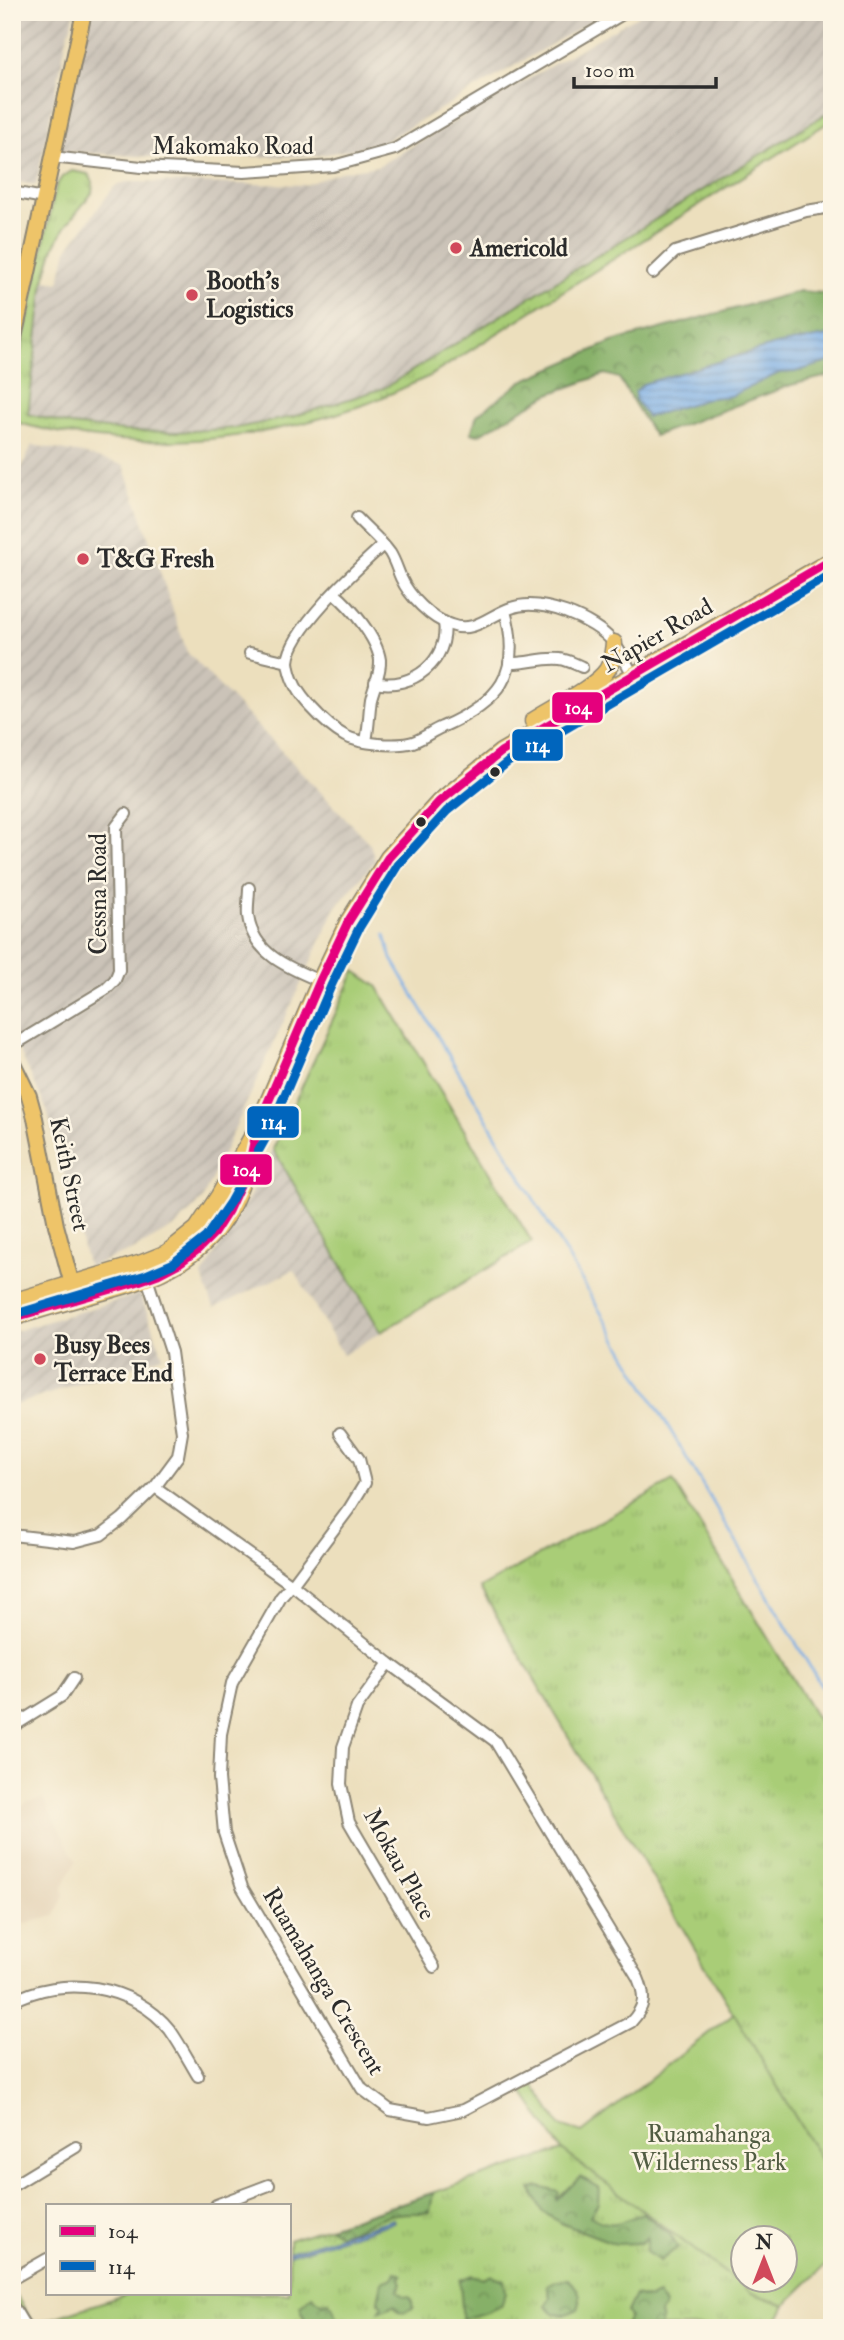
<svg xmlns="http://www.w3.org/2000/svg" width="844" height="2340" font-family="'IM FELL Double Pica',serif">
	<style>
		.built { fill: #e3d1b4 }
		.industrial { fill: url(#industrial-furrows) }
		.grass { fill: url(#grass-tufts); stroke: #6a7c51; stroke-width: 2 }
		.forest { fill: url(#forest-crowns); stroke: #586e4a; stroke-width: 2 }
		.green { fill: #a9cd77; stroke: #6a7c51; stroke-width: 2; fill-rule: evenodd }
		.water { fill: url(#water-rules); stroke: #526c88; stroke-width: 2 }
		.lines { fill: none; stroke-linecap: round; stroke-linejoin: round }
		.stream { stroke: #79ade6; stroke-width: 2.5 }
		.minor-casing { stroke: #8c8574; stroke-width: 14 }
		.major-casing { stroke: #8c8574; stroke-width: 18 }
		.highway-casing { stroke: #8c8574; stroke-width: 19 }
		.minor { stroke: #fff; stroke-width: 10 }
		.major { stroke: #eec469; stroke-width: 14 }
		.highway { stroke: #eec469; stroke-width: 16 }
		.bus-1-casing { stroke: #fcf5e5; stroke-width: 14 }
		.bus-2-casing { stroke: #fcf5e5; stroke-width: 14 }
		.bus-1 { stroke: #e5007d; stroke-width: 9 }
		.bus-2 { stroke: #0065bd; stroke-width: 9 }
		.poi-dot { fill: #d1495b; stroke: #fcf5e5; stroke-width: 2.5 }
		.bus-dot { fill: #2b2b2b; stroke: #fcf5e5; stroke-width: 2.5 }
		.labels { text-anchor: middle; stroke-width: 5; stroke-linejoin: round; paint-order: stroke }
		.street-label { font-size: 24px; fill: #2b2b2b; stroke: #fcf5e5 }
		.poi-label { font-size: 24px; font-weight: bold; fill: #2b2b2b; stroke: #fcf5e5; text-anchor: start }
		.park-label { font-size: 24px; fill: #515c42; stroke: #fcf5e5 }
		.line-badge { stroke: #fcf5e5; stroke-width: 2.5 }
		.badge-label { font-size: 19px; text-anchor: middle; font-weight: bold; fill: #fff }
	</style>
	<defs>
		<pattern id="industrial-furrows" width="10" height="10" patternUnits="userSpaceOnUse" patternTransform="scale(1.75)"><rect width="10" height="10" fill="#cbc3b8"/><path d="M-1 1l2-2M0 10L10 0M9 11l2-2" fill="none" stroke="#aea89e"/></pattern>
		<pattern id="grass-tufts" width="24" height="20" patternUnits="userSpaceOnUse" patternTransform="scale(1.75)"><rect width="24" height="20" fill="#a9cd77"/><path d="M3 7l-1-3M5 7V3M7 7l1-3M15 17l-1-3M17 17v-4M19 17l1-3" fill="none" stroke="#92b067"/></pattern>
		<pattern id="forest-crowns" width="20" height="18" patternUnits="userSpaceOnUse" patternTransform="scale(1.75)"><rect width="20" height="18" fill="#86b068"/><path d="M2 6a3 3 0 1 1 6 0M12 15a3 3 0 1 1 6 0" fill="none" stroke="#6e8f56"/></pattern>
		<pattern id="water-rules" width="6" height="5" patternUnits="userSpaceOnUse" patternTransform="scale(1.75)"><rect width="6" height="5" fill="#79ade6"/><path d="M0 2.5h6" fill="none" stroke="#638dbb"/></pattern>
	</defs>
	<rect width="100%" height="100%" fill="#fcf5e5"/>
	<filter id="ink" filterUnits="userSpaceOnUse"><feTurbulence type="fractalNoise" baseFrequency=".0143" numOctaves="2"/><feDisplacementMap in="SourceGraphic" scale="14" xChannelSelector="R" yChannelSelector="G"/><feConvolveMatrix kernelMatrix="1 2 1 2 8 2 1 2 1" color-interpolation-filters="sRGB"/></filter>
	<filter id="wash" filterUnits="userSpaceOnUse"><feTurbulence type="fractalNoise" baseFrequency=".00686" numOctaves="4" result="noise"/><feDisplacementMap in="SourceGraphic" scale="28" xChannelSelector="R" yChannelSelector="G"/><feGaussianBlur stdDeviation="1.57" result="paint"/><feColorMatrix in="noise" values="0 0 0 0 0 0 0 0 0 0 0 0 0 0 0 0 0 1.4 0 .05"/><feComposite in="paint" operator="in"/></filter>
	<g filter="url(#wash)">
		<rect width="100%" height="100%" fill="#ecdfbd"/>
		<polygon class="built" points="43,1799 76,1861 63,1886 64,1895 55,1916 12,1927 12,1812 28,1802"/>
		<g class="industrial">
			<polygon points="12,12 75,12 66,41 36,185 12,181"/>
			<polygon points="93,12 607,12 380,144 316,156 168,158 58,151 83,39"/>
			<polygon points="644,12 832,12 832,110 384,388 292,417 236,428 178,432 124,431 71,425 28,414 44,280 59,283 67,250 114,187 126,182 305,185 340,172 378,166"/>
			<polygon points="32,445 83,454 124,465 187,652 370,844 375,861 336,907 202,1200 176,1226 135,1249 88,1267 47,1110 12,1035 12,490"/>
			<polygon points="273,1149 381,1332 343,1355 294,1270 214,1308 202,1276 251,1194"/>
			<polygon points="140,1294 163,1356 12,1406 12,1332"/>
		</g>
		<g class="grass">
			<path d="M832,110V120L430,376C409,385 388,396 366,404C255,444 127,455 12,421V393L56,186L62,177L72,171L88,174L93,182L92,193L65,227L54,247L44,280L28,414L71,425L125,431L178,432L236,428L292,417L384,388Z"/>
			<polygon points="355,971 377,986 532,1242 381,1332 273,1149"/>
			<polygon points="673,1481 832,1744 832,2179 480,1588"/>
			<polygon points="562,2150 742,2278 742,2280 785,2305 774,2327 18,2328 12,2319 12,2298 16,2296 35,2324 130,2293 289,2293 289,2240"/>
		</g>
		<g class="forest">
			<polygon points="800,291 832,294 832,375 791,385 654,436 619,378 605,374 549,394 478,435 471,433 477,415 522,381 612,342"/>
			<path d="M580,2177L599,2187L598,2203L590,2216C613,2230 620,2222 643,2213L669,2233L678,2247L660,2261L646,2252L647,2237L641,2243L616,2244L563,2224L543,2212L531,2189L539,2187L559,2192L556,2201Z"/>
			<path d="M433,2193L430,2212C416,2214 401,2212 386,2216C370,2221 356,2230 339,2235L329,2227Z"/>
			<polygon points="396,2272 402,2275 400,2279 402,2283 398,2291 404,2296 411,2298 413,2308 404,2312 398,2311 394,2305 379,2312 382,2306 378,2300 382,2282 393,2278"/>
			<path d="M472,2275L483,2279L492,2275L504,2280L506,2292L501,2306L487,2312L462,2319C463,2305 460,2293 460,2280Z"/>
			<path d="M568,2279C579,2289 583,2295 578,2309L565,2315L553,2314L546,2306L550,2297L547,2285L557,2280Z"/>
			<path d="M312,2295L321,2303L328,2302C336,2310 339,2317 335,2328L300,2327L305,2320L300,2306Z"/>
			<polygon points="635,2295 648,2299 658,2295 665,2305 660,2314 662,2321 660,2328 632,2328 626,2325 630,2317 627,2312"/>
		</g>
		<path class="green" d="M734,2013L832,2179V2259L785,2305L752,2293L562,2150L521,2089L533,2083L560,2126L582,2133ZM742,2238H784V2280H742Z"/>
		<g class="water">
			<polygon points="832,335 832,361 795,372 779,373 731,396 710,398 647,417 635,399 635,392 643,384 775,345"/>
			<polygon points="393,2219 394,2222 289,2255 289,2252"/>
		</g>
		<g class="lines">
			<polyline class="stream" points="385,935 392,959 832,1704"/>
		</g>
	</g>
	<g filter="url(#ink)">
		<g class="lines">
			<g class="minor-casing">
				<g id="minor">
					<polyline points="52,157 141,167 244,172 333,166 395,149 626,12"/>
					<polyline points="12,192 44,198"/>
					<polyline points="653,273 675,252 806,211 832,207"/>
					<path d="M357,518C367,529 381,540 390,553C395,561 397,569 401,578C409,596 431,619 451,625C474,634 490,615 511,608C540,597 594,619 613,642C621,652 627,664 633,675"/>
					<path d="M334,593C351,607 377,638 380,660C381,673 374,685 371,698C369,712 369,727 366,741"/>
					<path d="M250,653L288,662C290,629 358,568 383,545"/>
					<path d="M288,662C290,681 299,695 312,708C322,719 332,729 345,736C361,744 396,747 413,742C424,738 432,731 442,727C499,702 523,674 505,611"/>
					<path d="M509,663C526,664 543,657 560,659C568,660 575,664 582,667"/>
					<path d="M375,682C412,691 450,660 444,622"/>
					<path d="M249,888C249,897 247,907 248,916C253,954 289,968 320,981"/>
					<polyline points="12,1046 106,989 115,980 119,970 116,827 126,814"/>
					<path d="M155,1487L292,1585L389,1663L495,1741L638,1978C646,1997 645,2007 631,2022L463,2110L429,2117L390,2110L362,2089L242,1887L224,1833L219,1778L221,1734L232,1683L281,1597C286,1592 290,1586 295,1581L349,1509L365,1483L359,1459L340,1433"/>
					<polyline points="12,1535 74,1542 101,1535 122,1519 155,1487 178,1456 182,1433 171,1352 145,1272"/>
					<polyline points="389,1663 357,1707 343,1747 341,1784 349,1822 434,1967"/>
					<polyline points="12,1727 62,1696 74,1678"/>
					<path d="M12,2002C62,1974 134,1984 170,2030C180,2044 189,2061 198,2076"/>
					<polyline points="12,2186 76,2147"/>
					<polyline points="216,2205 269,2185"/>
					<polyline points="12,2279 47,2259"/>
					<polyline points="12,2305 26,2328"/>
				</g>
			</g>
			<g class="major-casing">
				<g id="major">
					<polyline points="12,347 84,12"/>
					<polyline points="12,1061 29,1096 35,1118 56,1225 74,1292"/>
				</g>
			</g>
			<g class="highway-casing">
				<g id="highway">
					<path d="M533,721C551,709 596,687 607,670C612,663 613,652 614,643"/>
					<polyline points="12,1302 142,1263 167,1253 197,1229 219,1196 257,1128 320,981 348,922 388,858 439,802 501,752 832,560"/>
					<path d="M12,1318C35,1311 57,1304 80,1298C132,1284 186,1272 220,1225C236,1204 244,1176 252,1151"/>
				</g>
			</g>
			<use href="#minor" class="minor"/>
			<use href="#major" class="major"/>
			<use href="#highway" class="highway"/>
			<g class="bus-1-casing">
				<polyline id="bus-1" points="12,1318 136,1282 158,1274 179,1263 197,1250 214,1233 228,1211 240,1185 251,1157 257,1128 320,981 348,922 388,858 439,802 501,752 832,560"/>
			</g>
			<g class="bus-2-casing">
				<polyline id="bus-2" points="16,1314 146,1275 172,1264 206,1237 230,1202 268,1134 331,986 359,928 398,865 447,811 508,762 832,574"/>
			</g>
			<use href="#bus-1" class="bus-1"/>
			<use href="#bus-2" class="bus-2"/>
		</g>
	</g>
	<g class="poi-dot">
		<circle cx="456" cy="248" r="7"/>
		<circle cx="192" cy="295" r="7"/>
		<circle cx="83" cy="559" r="7"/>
		<circle cx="40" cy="1359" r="7"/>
	</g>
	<g class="bus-dot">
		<circle cx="495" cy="772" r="6"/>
		<circle cx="421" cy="822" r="6"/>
	</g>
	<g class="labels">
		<g class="street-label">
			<text x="233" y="154">Makomako Road</text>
			<text transform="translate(657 635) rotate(-30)" y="8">Napier Road</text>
			<text transform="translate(98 894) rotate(-90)" y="8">Cessna Road</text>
			<text transform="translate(70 1174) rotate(78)" y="8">Keith Street</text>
			<text transform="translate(400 1864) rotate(61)" y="8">Mokau Place</text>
			<text transform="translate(324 1981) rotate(59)" y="8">Ruamahanga Crescent</text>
		</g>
		<g class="poi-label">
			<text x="470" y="256">Americold</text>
			<text x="206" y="289">Booth's<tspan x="206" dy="28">Logistics</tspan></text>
			<text x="97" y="567">T&amp;G Fresh</text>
			<text x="54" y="1353">Busy Bees<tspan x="54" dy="28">Terrace End</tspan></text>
		</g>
		<g class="park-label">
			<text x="709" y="2142">Ruamahanga<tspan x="709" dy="28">Wilderness Park</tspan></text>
		</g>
	</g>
	<g class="line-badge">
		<rect x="551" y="691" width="53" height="33" rx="7" fill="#e5007d"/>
		<rect x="511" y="728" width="53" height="34" rx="7" fill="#0065bd"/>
		<rect x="246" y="1105" width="54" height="34" rx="7" fill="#0065bd"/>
		<rect x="219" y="1153" width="54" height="33" rx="7" fill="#e5007d"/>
	</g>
	<g class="badge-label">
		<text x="578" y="714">104</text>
		<text x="537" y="752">114</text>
		<text x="273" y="1129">114</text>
		<text x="246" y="1176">104</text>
	</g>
	<rect width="844" height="2340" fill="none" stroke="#fcf5e5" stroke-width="42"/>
	<rect x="46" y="2204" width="245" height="91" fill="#fcf5e5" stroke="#a8a49b" stroke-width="2"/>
	<rect x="60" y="2226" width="35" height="10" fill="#e5007d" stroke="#a8a49b" stroke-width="2"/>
	<text x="108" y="2238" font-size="21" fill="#2b2b2b">104</text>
	<rect x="60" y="2261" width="35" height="10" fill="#0065bd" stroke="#a8a49b" stroke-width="2"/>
	<text x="108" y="2274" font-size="21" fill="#2b2b2b">114</text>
	<g transform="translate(764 2259)"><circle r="33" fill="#fcf5e5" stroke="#a8a49b" stroke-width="2"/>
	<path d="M0-5L12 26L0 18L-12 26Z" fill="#d1495b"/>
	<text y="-10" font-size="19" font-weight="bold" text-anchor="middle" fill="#2b2b2b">N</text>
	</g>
	<path d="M574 77v10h142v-10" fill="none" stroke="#2b2b2b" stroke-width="3.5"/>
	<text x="585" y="77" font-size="21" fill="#2b2b2b" stroke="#fcf5e5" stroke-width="5" paint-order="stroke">100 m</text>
</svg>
